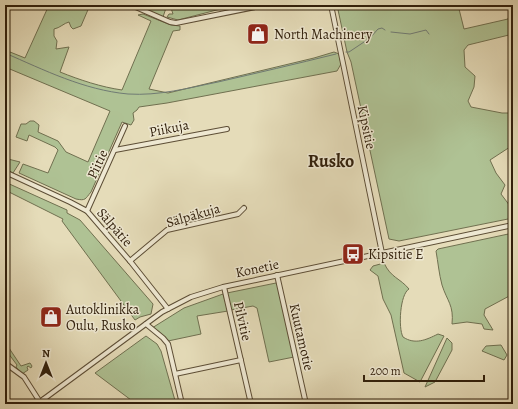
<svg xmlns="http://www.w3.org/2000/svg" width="518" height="409" font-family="Alegreya,serif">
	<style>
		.green { fill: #afc294; stroke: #707050 }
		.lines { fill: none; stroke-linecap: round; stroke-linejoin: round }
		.stream { stroke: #707b74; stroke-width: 1 }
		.minor-casing { stroke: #5d4e36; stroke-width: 6 }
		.minor { stroke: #eee8d2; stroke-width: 4 }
		.labels { text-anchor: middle; stroke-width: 3; stroke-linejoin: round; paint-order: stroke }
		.poi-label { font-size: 14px; fill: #301f0b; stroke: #eee8d2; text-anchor: start }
		.street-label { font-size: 14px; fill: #301f0b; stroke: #eee8d2 }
		.district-label { font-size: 18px; font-weight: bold; fill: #301f0b; stroke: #eee8d2 }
	</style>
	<rect width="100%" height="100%" fill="#e5dcb9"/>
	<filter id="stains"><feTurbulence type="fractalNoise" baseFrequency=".005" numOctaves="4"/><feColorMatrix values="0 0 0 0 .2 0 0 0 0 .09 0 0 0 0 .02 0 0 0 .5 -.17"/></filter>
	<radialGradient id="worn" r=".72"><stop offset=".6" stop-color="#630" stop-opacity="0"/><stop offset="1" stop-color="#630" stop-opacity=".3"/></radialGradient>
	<g class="green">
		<path d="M49,5H90L81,26L73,29L71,27L69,22C64,23 60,28 54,29V36L57,41L56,49L69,47L60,72C80,80 101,87 122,90L151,21L138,15L143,14L171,25L180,26V30L173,31L149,89L168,93L314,58L334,52L339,54L341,64L337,71L167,103L139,107L137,110L133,113L134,120L131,125L122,122L91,192C85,199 86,201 76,199L19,173L23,164L48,173L58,150L55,147L29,135L27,141L16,137L21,124H26L30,121H34L39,125L38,132L58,141L66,152L88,162L110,111L5,67V50L25,58Z"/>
		<polygon points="151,5 167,5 163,17 149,11"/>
		<polygon points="170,5 236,5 178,20 167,17 169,14 173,14"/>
		<polygon points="337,5 458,5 464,29 508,19 509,16 513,15 513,34 468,45 464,50 465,67 475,76 474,87 468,101 471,107 502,113 513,113 513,145 490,160 496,173 505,185 501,194 513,210 513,218 399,241 389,239 351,62 347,52"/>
		<polygon points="8,159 20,162 13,173 5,170 5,161 7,161"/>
		<polygon points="5,182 67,210 67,213 80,220 153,304 151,314 140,317 135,320 62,221 63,219 7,191 5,189"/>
		<path d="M513,233V294L485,309L484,315L493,330L484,329L482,324L467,322L452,324C454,305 447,301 442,285C439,274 438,262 436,251L438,249Z"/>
		<path d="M384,263C391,278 400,278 409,289C400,294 398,328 403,337C415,345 426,340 438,334L444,336L420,382L404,373L391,315L383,299L378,276L370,270L373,266Z"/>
		<polygon points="276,283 277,283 294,357 269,362 257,308 253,306 231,310 227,293"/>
		<polygon points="223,294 228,311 197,316 201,334 168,341 152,328 184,308"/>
		<polygon points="146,336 157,344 161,351 176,404 133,404 131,400 95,373"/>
		<polygon points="447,338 452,343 452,350 435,382 425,387"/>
		<polygon points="5,342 21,366 30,363 32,366 31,368 28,366 27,367 28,370 22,374 16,367 17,365 5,349"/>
		<polygon points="501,345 507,355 504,360 482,351 486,346"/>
	</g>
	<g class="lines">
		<g class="stream">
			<polyline points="391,32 410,34 426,30 429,34"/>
			<polyline points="346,52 349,52 370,38 378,29 382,28 385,30"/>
			<path d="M5,53C44,70 84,90 128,94C159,96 188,88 218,82C257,73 296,64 336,54"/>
		</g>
		<g class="minor-casing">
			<g id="minor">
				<polyline points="131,5 170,22 176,23 265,5"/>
				<polyline points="331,5 382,253"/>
				<polyline points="115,150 227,129"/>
				<polyline points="5,172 70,202 87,211 130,261 168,309"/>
				<polyline points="87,211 125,126"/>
				<polyline points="130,261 167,230 238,214 244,208"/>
				<polyline points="277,275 306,404"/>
				<polyline points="224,287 251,404"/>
				<polyline points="146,324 163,338 168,344 182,404"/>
				<polyline points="9,366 24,377 40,402"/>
				<polyline points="175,374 241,360"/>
				<polyline points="44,399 47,404"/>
				<polyline points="37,404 162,312 191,297 223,287 513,225"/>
			</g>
		</g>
		<use href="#minor" class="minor"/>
	</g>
	<defs>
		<g id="shop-square" transform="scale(1.15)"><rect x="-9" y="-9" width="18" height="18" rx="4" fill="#8f2418" stroke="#eee8d2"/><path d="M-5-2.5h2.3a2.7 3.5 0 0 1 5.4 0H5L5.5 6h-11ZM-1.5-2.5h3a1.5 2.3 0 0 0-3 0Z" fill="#fff"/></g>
		<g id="bus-square" transform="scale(1.15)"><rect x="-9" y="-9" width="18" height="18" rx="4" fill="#8f2418" stroke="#eee8d2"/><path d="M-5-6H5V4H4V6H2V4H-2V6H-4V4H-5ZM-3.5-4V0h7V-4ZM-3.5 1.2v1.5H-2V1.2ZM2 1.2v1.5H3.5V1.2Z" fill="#fff"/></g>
	</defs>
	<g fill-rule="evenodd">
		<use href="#shop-square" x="258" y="34"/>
		<use href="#bus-square" x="353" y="254"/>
		<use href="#shop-square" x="51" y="317"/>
	</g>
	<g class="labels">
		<g class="poi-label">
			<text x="274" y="39">North Machinery</text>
			<text x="368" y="259">Kipsitie E</text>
			<text x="66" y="314">Autoklinikka<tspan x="66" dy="16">Oulu, Rusko</tspan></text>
		</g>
		<g class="street-label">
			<text transform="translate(367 127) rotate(78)" y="5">Kipsitie</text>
			<text transform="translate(169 128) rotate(-11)" y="5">Piikuja</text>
			<text transform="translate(97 164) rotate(-65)" y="5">Piitie</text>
			<text transform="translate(193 215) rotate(-16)" y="5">Sälpäkuja</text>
			<text transform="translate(115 227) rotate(49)" y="5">Sälpätie</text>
			<text transform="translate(257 268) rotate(-12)" y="5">Konetie</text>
			<text transform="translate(243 321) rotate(77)" y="5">Pilvitie</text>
			<text transform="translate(302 337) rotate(77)" y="5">Kuutamotie</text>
		</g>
		<g class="district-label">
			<text x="331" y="167">Rusko</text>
		</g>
	</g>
	<rect width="518" height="409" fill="none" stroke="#e5dcb9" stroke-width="20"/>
	<rect x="6" y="6" width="506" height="397" fill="none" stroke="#301f0b" stroke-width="2"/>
	<rect x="10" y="10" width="498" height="389" fill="none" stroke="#301f0b"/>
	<g transform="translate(46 363)" stroke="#eee8d2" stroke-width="3" paint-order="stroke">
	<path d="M0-3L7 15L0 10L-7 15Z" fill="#301f0b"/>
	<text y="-6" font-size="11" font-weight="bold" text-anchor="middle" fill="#301f0b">N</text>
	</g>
	<path d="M364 375v6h120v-6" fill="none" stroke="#301f0b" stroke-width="2"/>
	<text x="370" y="375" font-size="12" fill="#301f0b" stroke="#eee8d2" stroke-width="3" paint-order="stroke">200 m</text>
	<rect width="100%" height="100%" filter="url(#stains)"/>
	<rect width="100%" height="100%" fill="url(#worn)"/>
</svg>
